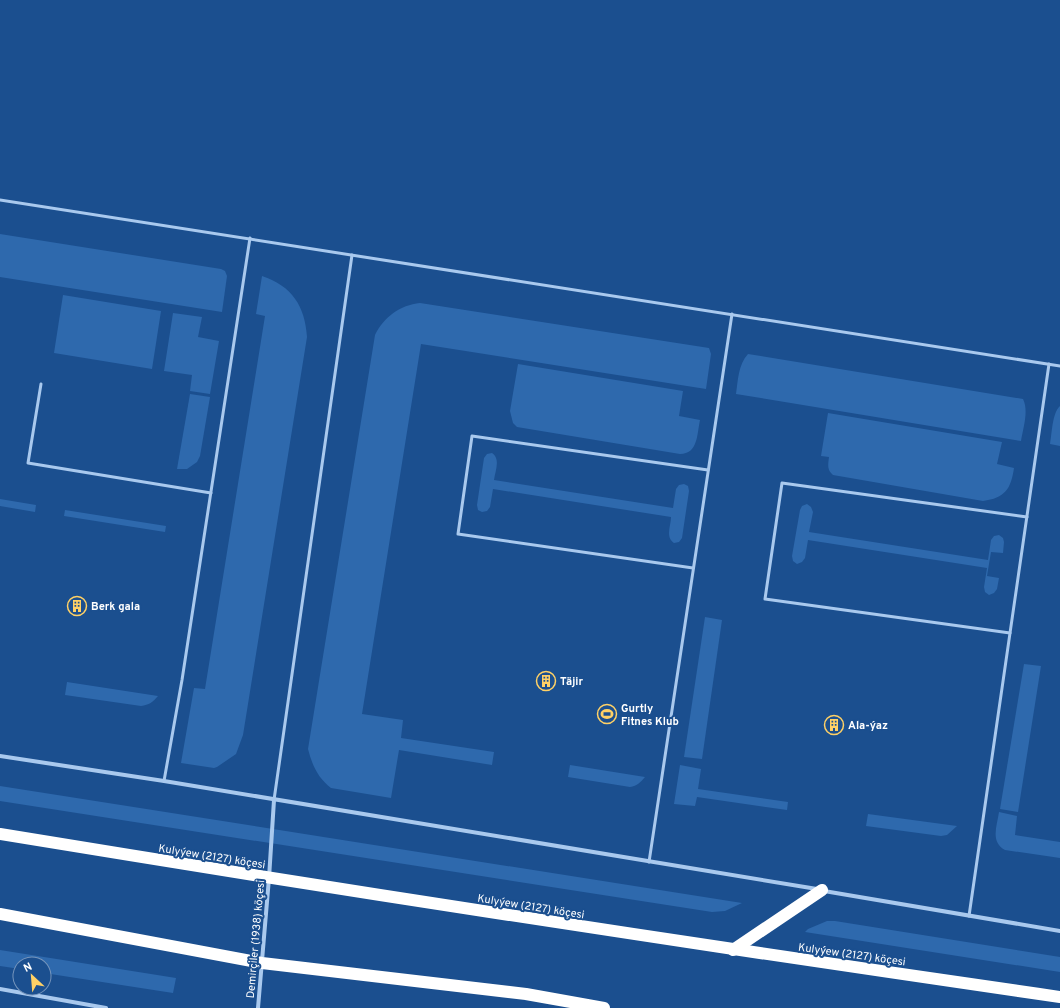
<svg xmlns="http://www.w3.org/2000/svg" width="1060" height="1008" font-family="Overpass,sans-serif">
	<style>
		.green { fill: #2e69ad }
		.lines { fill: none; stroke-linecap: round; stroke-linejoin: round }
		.lane { stroke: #a9c9ee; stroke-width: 3 }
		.street { stroke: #a9c9ee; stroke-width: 4 }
		.highway { stroke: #fff; stroke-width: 12 }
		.labels { text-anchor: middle; stroke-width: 4; stroke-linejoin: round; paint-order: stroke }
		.poi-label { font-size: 11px; font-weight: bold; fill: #fff; stroke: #1b4f8f; text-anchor: start }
		.street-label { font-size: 11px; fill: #fff; stroke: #1b4f8f }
	</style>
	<rect width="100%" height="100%" fill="#1b4f8f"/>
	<g class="green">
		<polygon points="0,234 221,269 225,271 227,276 222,312 0,277"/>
		<path d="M262,276C292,286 305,306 307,337L243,735L236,754L217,767L214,768L181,763L194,688L205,689L265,316L256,314Z"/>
		<polygon points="63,295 161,311 152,369 54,353"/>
		<path d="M420,303L709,348L711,354L706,389L421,344L362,714L403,720L401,738L494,752L492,765L399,750L391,798L331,788C318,778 312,765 308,749L375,335C384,317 400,305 420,303Z"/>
		<polygon points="173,313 202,317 198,337 219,341 210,394 190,391 192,375 164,371"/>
		<path d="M748,354L1023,399C1029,411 1023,428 1021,441L736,394C738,381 738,365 748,354Z"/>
		<path d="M518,364L683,391L679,416L700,420C697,434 698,454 680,454L517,427L513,423L510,411Z"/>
		<polygon points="190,394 210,397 200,456 197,462 187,469 177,469"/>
		<path d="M1060,406V446L1050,444C1052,434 1052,413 1060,406Z"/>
		<path d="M828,413L1002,442L997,464L1014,468C1011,489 1005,498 983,501L833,475C827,470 828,465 829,457L821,456Z"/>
		<path d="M492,453C501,459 495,471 494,480L673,508L676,489L679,485L684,484L688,486L689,491L682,538L679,542L674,543C665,537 671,526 671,517L493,489L490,507L487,511L482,512L478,510L477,505L484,458L487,454Z"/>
		<polygon points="0,499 36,505 35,512 0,506"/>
		<polygon points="807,504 811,507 813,512 809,532 988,560 991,540 994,536 999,535 1003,538 1004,542 1003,553 991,552 987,576 999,578 997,589 994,593 989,595 985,592 984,587 987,568 808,540 805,558 802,562 797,564 793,561 792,556 800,510 802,506"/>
		<polygon points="65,510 166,526 165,532 64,516"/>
		<polygon points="705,617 722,620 702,759 684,757"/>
		<polygon points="1024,664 1041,666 1018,812 1000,809"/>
		<path d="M67,682L158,696C153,702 149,705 141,706L65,695Z"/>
		<path d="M570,765L645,777C641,782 637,786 630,787L568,777Z"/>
		<polygon points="680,765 701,769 698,789 788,802 787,810 697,797 695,806 674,804"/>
		<polygon points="0,786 742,903 725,911 712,912 0,801"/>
		<path d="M999,812L1017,816L1015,835L1060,842V858L1005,850C990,842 997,826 999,812Z"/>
		<polygon points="868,814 957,826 947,835 941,836 866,826"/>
		<polygon points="827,921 835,921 1060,957 1060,972 805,932 808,929"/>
		<polygon points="0,950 176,978 173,993 44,973 44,964 20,964 20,969 0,966"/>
	</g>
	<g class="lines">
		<g class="lane">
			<polyline points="0,200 1060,366"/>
			<polyline points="41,384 28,463 211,493"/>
			<polyline points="693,568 458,534 472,436 708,470"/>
			<polyline points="1010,633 765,599 782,483 1027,517"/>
			<polyline points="164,781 182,680 250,238"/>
			<polyline points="274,800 352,255"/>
			<polyline points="649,862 732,314"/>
			<polyline points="969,916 1049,364"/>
		</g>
		<g class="street">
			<polyline points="0,756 164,781 817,889"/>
			<polyline points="824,891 1060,931"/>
			<polyline points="0,989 106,1008"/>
			<polyline points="258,1008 269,878 274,800"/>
		</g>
		<g class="highway">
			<path d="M0,834C353,892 706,946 1060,997"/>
			<polyline points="0,914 262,963 526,994 604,1008"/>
			<polyline points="733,950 822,890"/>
		</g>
	</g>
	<defs>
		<g id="building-ring" transform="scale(1)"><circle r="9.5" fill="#1b4f8f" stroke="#ffd166" stroke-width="1.5"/><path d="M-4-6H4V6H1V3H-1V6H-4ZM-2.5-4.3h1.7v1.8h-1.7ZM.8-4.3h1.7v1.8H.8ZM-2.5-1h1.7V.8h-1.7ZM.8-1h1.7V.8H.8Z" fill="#ffd166"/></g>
		<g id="stadium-ring" transform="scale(1)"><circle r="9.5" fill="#1b4f8f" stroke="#ffd166" stroke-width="1.5"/><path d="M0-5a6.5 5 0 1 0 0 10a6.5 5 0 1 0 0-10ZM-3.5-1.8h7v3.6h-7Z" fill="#ffd166"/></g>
	</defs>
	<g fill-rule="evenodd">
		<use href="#building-ring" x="77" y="606"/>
		<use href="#building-ring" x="546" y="681"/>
		<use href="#stadium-ring" x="607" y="714"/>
		<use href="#building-ring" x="834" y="725"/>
	</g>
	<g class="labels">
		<g class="poi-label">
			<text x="91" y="610">Berk gala</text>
			<text x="560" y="685">Täjir</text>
			<text x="621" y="712">Gurtly<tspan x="621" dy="13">Fitnes Klub</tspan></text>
			<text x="848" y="729">Ala-ýaz</text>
		</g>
		<g class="street-label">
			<text transform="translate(212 856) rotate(9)" y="4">Kulyýew (2127) köçesi</text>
			<text transform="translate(531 906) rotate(9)" y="4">Kulyýew (2127) köçesi</text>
			<text transform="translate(255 939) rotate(-85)" y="4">Demirçiler (1938) köçesi</text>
			<text transform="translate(852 954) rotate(8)" y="4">Kulyýew (2127) köçesi</text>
		</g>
	</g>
	<g transform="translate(32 976) rotate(334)"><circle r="19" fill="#1b4f8f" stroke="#7695bc"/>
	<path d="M0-3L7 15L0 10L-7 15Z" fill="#ffd166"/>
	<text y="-6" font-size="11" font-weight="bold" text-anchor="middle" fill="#ffffff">N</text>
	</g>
</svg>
